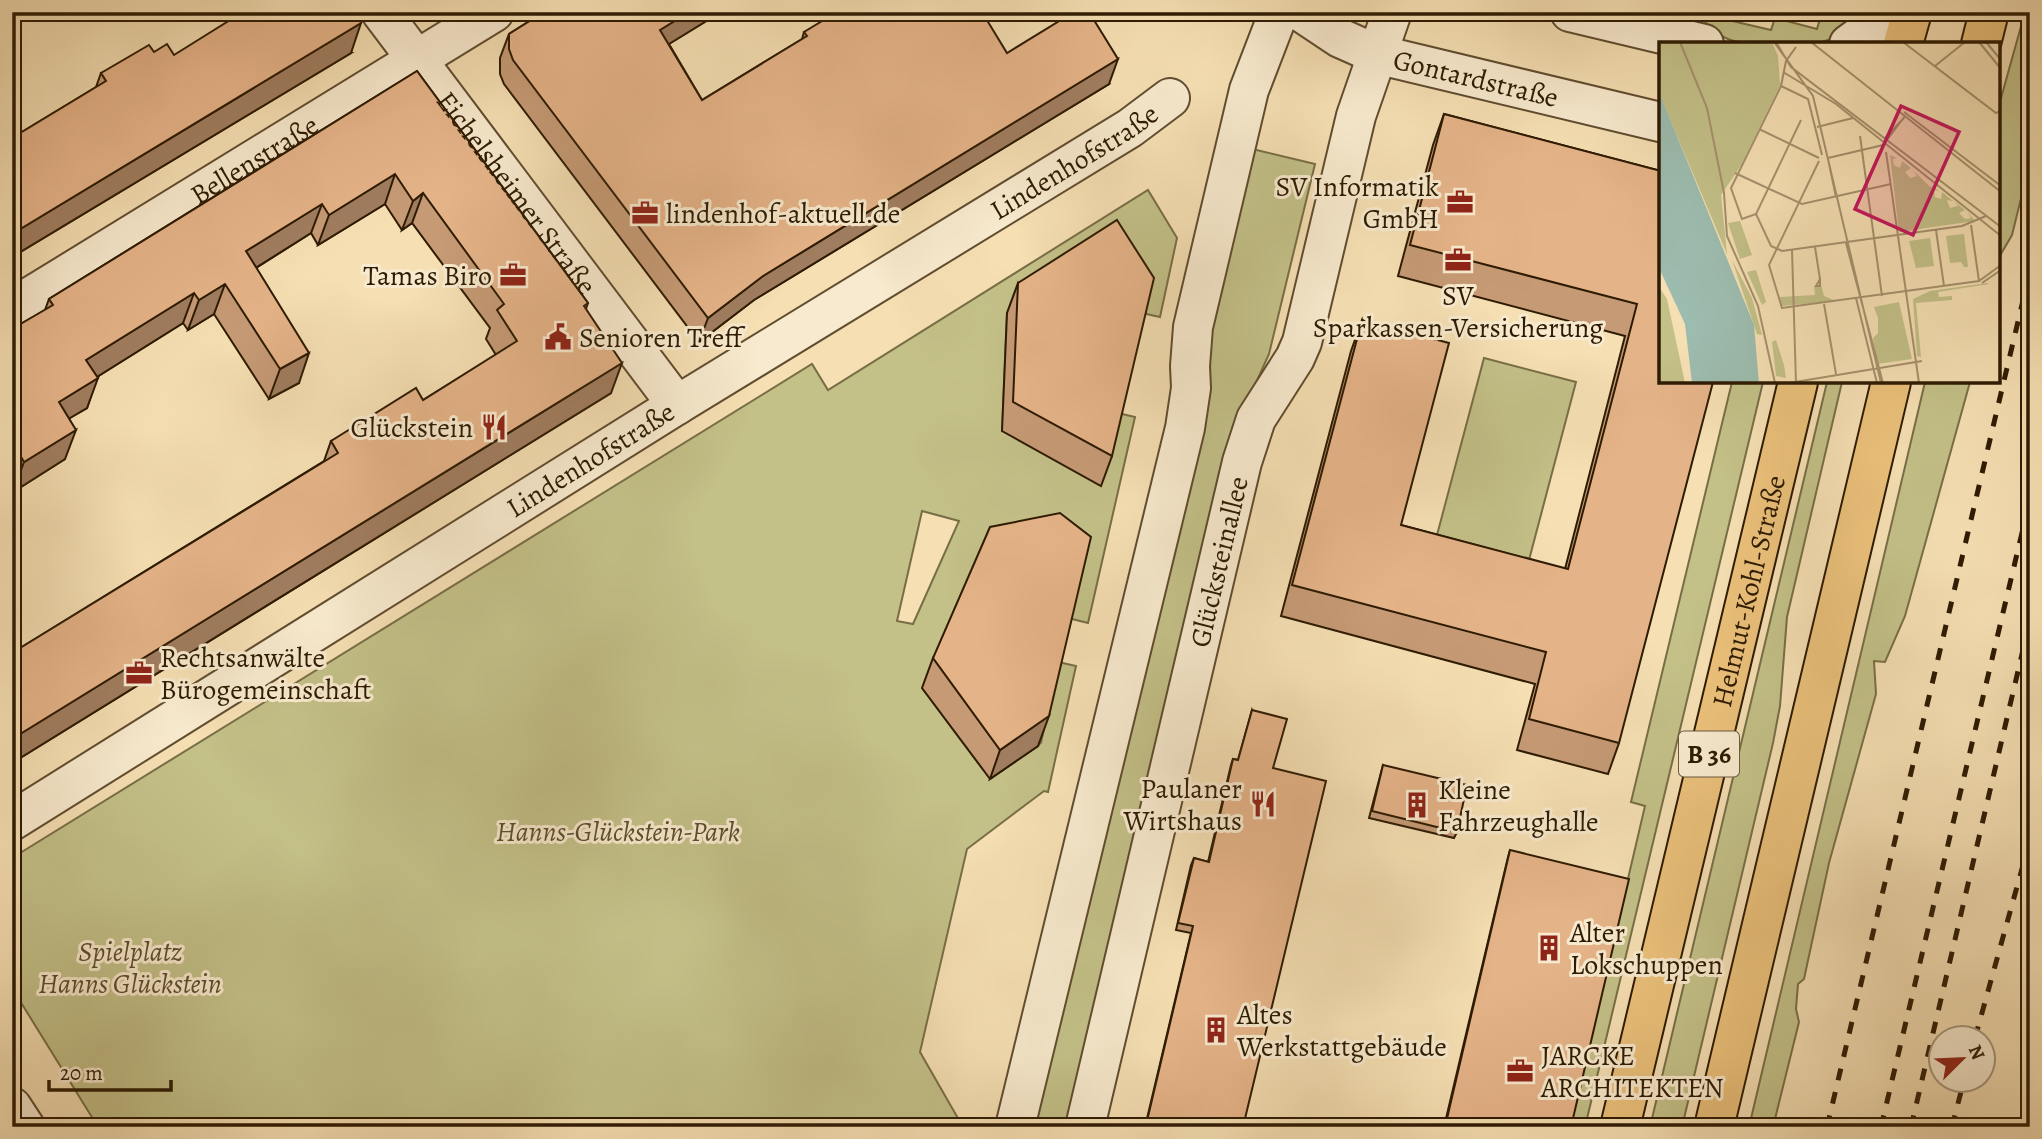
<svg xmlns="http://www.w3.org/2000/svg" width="2042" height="1139" font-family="Alegreya,serif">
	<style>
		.green { fill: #c3c088; stroke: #786e46; stroke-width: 2; fill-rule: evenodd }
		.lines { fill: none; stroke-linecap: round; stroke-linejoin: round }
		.minor-casing { stroke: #604c2f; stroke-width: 42 }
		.primary-casing { stroke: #2e1b03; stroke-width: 42 }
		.minor { stroke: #f8eace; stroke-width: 38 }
		.primary { stroke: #eac07a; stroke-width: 38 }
		.rail { stroke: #2e1b03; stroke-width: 5; stroke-dasharray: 12 12; stroke-linecap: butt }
		.wall { fill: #c59a75; stroke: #2e1b03; stroke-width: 2 }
		.shaded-wall { fill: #a07d5f; stroke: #2e1b03; stroke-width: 2 }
		.building { fill: #e5b388; stroke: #2e1b03; stroke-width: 2 }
		.labels { text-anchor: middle; stroke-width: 6; stroke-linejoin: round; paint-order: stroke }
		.shield { fill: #f8eace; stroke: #6b5940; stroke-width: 2 }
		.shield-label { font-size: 26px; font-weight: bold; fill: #2e1b03 }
		.street-label { font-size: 28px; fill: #2e1b03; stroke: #f8eace }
		.poi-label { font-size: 28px; fill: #2e1b03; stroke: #f8eace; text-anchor: start }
		.park-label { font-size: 28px; font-style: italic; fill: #5b4d2b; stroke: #f8eace }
		.inset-road { fill: none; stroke: #a5916d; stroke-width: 2 }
		.view { fill: #c2185b; fill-opacity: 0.15; stroke: #c2185b; stroke-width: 3.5 }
		.inset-edge { fill: none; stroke: #2e1b03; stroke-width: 3.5 }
	</style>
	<rect width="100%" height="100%" fill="#f5dfb3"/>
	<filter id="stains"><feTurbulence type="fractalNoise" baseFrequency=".00286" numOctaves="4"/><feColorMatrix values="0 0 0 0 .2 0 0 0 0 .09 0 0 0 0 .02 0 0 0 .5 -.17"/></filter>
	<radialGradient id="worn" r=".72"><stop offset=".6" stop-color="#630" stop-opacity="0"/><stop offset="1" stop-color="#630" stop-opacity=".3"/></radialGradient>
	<g class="green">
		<path d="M1822,12H1853C1847,24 1841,35 1828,40C1812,47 1744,46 1728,39C1717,35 1707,23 1698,16V13L1771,30L1775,18L1817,29Z"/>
		<polygon points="2025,12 2030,12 2030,162 2012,235 1998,259 1998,109"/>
		<polygon points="1244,147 1315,164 1269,354 1242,414 1072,1127 1030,1127"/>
		<path d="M1148,190L1177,238L1160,317L1142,313L1106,250L1007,313L1002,431L1118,413L1135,417L1088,623L1068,618L990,779L1041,743L1058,662L1076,666L1048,792L1044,791L967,849L920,1052L963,1127H98L12,988V858L812,364L828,390ZM922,511L959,521L913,624L897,621Z"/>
		<polygon points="1484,358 1576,382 1529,560 1437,535"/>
		<polygon points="1732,382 1763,382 1585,1127 1570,1127 1645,806 1631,802"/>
		<polygon points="1827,382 1842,382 1787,617 1780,706 1773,743 1682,1127 1650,1127"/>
		<polygon points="1925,382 1970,382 1905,616 1885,662 1874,661 1876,694 1829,863 1804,979 1798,984 1796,1009 1799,1022 1773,1127 1749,1127"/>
	</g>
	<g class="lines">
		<g class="minor-casing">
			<g id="minor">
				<path id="s1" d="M381,12L677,405"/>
				<path id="s2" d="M1301,12L1340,38L1376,54L1660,122"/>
				<polyline points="1570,12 1704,44"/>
				<polyline points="1849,44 1893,12"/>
				<path id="s3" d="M12,308L494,12"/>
				<path id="s4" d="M12,821L677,405L1130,128L1170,98"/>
				<polyline points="12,1107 25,1127"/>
				<polyline points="1015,1127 1185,428 1191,388 1190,366 1193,327 1249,90 1279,12"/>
				<path id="s5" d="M1085,1127L1242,462L1256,419L1295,358L1302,342L1356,116L1392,12"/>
			</g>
		</g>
		<g class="primary-casing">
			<g id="primary">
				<polyline points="1903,44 1912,12"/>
				<polyline points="1981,44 1989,12"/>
				<path id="s6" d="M1620,1127L1798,382"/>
				<polyline points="1714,1127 1891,382"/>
			</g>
		</g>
		<use href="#minor" class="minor"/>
		<use href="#primary" class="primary"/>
		<g class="rail">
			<polyline points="1975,1038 2030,840"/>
			<polyline points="1827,1127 2030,271"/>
			<polyline points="1881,1127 2030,499"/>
			<polyline points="1911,1127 2030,620"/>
			<polyline points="1952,1127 1964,1080"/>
		</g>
	</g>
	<g class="wall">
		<polygon points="544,12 721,12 669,44 702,100 802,39 804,32 1007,53 1109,84 754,300 699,342 504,84 500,74 500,58 509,34"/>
		<polygon points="154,52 174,55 351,53 12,257 12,138 96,87 101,73"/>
		<polygon points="417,71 588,303 586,309 611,393 12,763 12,653 324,461 331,441 423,400 496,355 486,339 490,328 412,223 402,230 385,204 318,245 311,233 256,268 299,383 269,399 214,314 188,330 183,323 97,377 87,408 69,418 65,459 13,492 12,329 45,310 49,299"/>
		<polygon points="1444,114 1661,171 1619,743 1608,774 1517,750 1535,684 1281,616 1351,351 1362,320 1401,525 1565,569 1625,336 1398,276 1433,145"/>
		<polygon points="1018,283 1112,456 1101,486 1002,431 1007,313"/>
		<polygon points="933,658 1038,746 990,779 922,688"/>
		<polygon points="1252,710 1273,768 1243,1127 1145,1127 1191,933 1176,930 1191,865 1194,858 1208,862 1231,765 1233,759 1238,760"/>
		<polygon points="1383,765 1457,832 1454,838 1369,818"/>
		<polygon points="1510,850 1571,1127 1444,1127 1508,857"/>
	</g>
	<g class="shaded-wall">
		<polygon points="689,12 721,12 651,55 660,30"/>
		<polygon points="361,23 351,53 12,257 12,234"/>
		<polygon points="1118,59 1109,84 754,300 699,342 708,318 763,276"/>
		<polygon points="395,174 385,204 318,245 329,215"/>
		<polygon points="423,193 412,223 402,230 413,201"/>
		<polygon points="322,204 311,233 235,281 246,251"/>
		<polygon points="225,284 214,314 188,330 199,300"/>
		<polygon points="194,293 183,323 76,390 86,360"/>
		<polygon points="309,353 299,383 269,399 280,369"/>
		<polygon points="622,363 611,393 12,763 12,739"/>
		<polygon points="98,378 87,408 48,431 59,402"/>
		<polygon points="76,430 65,459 13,492 24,462"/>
		<polygon points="17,450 12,462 12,453"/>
		<polygon points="1049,716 1038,746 990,779 1000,750"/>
	</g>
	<g class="building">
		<polygon points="243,12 365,12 361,23 12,234 12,138 106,81 101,73 149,45 154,52 167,44 174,55"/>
		<polygon points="544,12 689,12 660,30 702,100 807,36 804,32 837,12 982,12 1007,53 1074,12 1089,12 1118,59 763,276 708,318 513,60 509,49 509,34"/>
		<polygon points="417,71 588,303 584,306 622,363 12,739 12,653 338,453 331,441 416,388 423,400 517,341 497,310 504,304 423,193 413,201 395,174 329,215 322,204 246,251 309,353 280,369 225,284 199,300 194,293 86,360 98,378 59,402 76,430 24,462 17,450 12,453 12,329 53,305 49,299"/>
		<polygon points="1444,114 1661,171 1661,382 1713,382 1619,743 1529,719 1546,652 1292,585 1362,320 1449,343 1401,525 1568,569 1637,304 1410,245"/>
		<polygon points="1117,220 1154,278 1112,456 1013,402 1018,283"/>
		<polygon points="1060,513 1091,537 1049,716 1000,750 933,658 990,527"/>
		<polygon points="1252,710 1287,719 1273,768 1326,781 1243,1127 1171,1127 1147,1121 1193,926 1178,923 1194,858 1209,862 1233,759 1238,760"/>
		<polygon points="1383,765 1467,785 1457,832 1372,811"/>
		<polygon points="1510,850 1629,879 1571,1127 1445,1127"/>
	</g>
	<defs>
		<g id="office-bare" transform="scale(2.1)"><path d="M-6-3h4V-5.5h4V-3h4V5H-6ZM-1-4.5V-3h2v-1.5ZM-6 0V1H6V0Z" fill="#8f2418" stroke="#f8eace" stroke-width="2.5" paint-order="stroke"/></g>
		<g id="civic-bare" transform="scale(2.1)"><path d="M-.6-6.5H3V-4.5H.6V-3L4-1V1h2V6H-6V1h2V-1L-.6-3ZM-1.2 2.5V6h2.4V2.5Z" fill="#8f2418" stroke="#f8eace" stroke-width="2.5" paint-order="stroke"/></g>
		<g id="restaurant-bare" transform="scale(2.1)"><path d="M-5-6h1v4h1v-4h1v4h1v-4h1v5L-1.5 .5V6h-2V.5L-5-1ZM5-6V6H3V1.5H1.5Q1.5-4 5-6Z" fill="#8f2418" stroke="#f8eace" stroke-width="2.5" paint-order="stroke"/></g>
		<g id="building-bare" transform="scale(2.1)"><path d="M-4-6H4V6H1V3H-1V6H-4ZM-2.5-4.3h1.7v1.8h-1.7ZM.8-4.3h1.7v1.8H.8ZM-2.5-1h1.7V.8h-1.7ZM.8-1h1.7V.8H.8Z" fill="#8f2418" stroke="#f8eace" stroke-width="2.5" paint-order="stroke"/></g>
	</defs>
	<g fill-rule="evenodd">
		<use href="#office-bare" x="1460" y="202"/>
		<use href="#office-bare" x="645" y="213"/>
		<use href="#office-bare" x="1458" y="260"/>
		<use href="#office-bare" x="513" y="275"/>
		<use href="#civic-bare" x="558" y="337"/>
		<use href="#restaurant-bare" x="494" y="427"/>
		<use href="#office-bare" x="139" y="673"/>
		<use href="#restaurant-bare" x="1263" y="804"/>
		<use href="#building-bare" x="1417" y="805"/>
		<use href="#building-bare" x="1549" y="948"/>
		<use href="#building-bare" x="1216" y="1030"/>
		<use href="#office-bare" x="1520" y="1071"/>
	</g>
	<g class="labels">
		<rect class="shield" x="1679" y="731.5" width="60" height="45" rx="5"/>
		<g class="shield-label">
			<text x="1709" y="763">B 36</text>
		</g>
		<g class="street-label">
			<text dy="10" stroke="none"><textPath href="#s2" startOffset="189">Gontardstraße</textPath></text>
			<text dy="10" stroke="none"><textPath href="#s3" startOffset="284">Bellenstraße</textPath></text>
			<text dy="10" stroke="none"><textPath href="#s4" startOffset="1250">Lindenhofstraße</textPath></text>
			<text dy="10" stroke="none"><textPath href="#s1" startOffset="226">Eichelsheimer Straße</textPath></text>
			<text dy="10" stroke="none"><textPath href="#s4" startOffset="682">Lindenhofstraße</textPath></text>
			<text dy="10" stroke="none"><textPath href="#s5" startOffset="581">Glücksteinallee</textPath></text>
			<text dy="10" stroke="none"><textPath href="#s6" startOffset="551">Helmut-Kohl-Straße</textPath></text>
		</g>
		<g class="poi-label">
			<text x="1439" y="196" text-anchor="end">SV Informatik<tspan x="1439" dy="32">GmbH</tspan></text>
			<text x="666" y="223">lindenhof-aktuell.de</text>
			<text x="492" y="285" text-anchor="end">Tamas Biro</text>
			<text x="1458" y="305" text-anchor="middle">SV<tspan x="1458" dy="32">Sparkassen-Versicherung</tspan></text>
			<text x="579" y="347">Senioren Treff</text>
			<text x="473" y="437" text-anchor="end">Glückstein</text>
			<text x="160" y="667">Rechtsanwälte<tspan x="160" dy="32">Bürogemeinschaft</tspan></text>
			<text x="1242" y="798" text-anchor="end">Paulaner<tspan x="1242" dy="32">Wirtshaus</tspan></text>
			<text x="1438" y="799">Kleine<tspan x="1438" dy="32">Fahrzeughalle</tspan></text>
			<text x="1570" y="942">Alter<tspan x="1570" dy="32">Lokschuppen</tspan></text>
			<text x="1237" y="1024">Altes<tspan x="1237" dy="32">Werkstattgebäude</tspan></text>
			<text x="1541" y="1065">JARCKE<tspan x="1541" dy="32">ARCHITEKTEN</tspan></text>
		</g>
		<g class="park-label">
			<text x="618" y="841">Hanns-Glückstein-Park</text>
			<text x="130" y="961">Spielplatz<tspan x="130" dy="32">Hanns Glückstein</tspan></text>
		</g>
	</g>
	<g transform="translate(1659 42)">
		<rect width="341" height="341" fill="#f5dfb3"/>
		<path d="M0,0H113L119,14L121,43L83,122L62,153L68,212L0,51ZM231,113L238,116L234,117L235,123L241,126L243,119L252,126L246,130L251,136L258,134L254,128L270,144L281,149L275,148L276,155L282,157L283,150L294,159L288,158L291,166L299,164L296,160L306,168L300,171L306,177L312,176L308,169L316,179L240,190ZM81,179L93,213L81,217L69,181ZM305,192L309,225H305L302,220L291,221L287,194ZM271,196L275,224L257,226L250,199ZM73,218L93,256L103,293L98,292ZM97,228L107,260L103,263L88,230ZM328,241L330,242L279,250L280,255L293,254V258L257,261L262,315L258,314L254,257L271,249ZM162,243L165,254L177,259L123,264L120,255L156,253L155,244ZM0,245L8,257L26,341H0ZM240,260L253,317L218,322L214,296L219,291V276L215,265ZM117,298L125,323L127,336L117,334L113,300Z" fill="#c3c088"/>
		<path d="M0,50L95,283L100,341H33L26,282L0,226Z" fill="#9cbcaf"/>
		<path class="inset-road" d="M21,0L48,66L65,151L68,194L99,264L116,341M115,0L154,54L222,341M117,0L132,25L342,185M152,0L342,150M244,0L337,71L342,69M320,0L342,27M327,0L342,18M276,24L306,0M124,30L177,62L342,194M122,44L149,57L163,113M122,44L127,19L137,5M245,70L342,144M142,78L97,172L112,204L123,209L303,184L327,174M158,85L194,76M100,87L160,116M201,94L223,254M225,97L245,76M227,110L260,341M169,116L224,103L246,74M169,117L177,155M160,119L110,223L123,266L320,239L342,223M76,131L143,162L232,142M97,172L83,177L72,146L122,44M312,183L320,239M277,188L285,244M187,201L224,341M156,205L161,237L157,244H161V237M133,208L137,341M323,241L342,228M197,256L218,341M165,262L177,332M130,341L263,319"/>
		<path class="view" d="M242,64L300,90L254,193L196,167Z"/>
		<rect width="341" height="341" class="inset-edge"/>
	</g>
	<rect width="2042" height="1139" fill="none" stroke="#f5dfb3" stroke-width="42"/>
	<rect x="14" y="14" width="2014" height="1111" fill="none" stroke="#2e1b03" stroke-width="3.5"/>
	<rect x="21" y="21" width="2000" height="1097" fill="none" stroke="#2e1b03" stroke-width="2"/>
	<g transform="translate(1962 1059) rotate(66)"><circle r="33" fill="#f8eace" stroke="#a7977d" stroke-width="2"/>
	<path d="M0-5L12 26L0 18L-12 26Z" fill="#8f2418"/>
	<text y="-10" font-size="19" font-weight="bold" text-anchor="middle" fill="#2e1b03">N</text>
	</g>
	<path d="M49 1080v10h122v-10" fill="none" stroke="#2e1b03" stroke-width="3.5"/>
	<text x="60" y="1080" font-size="21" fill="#2e1b03" stroke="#f8eace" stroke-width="5" paint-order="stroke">20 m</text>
	<rect width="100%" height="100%" filter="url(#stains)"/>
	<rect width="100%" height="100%" fill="url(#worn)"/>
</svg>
